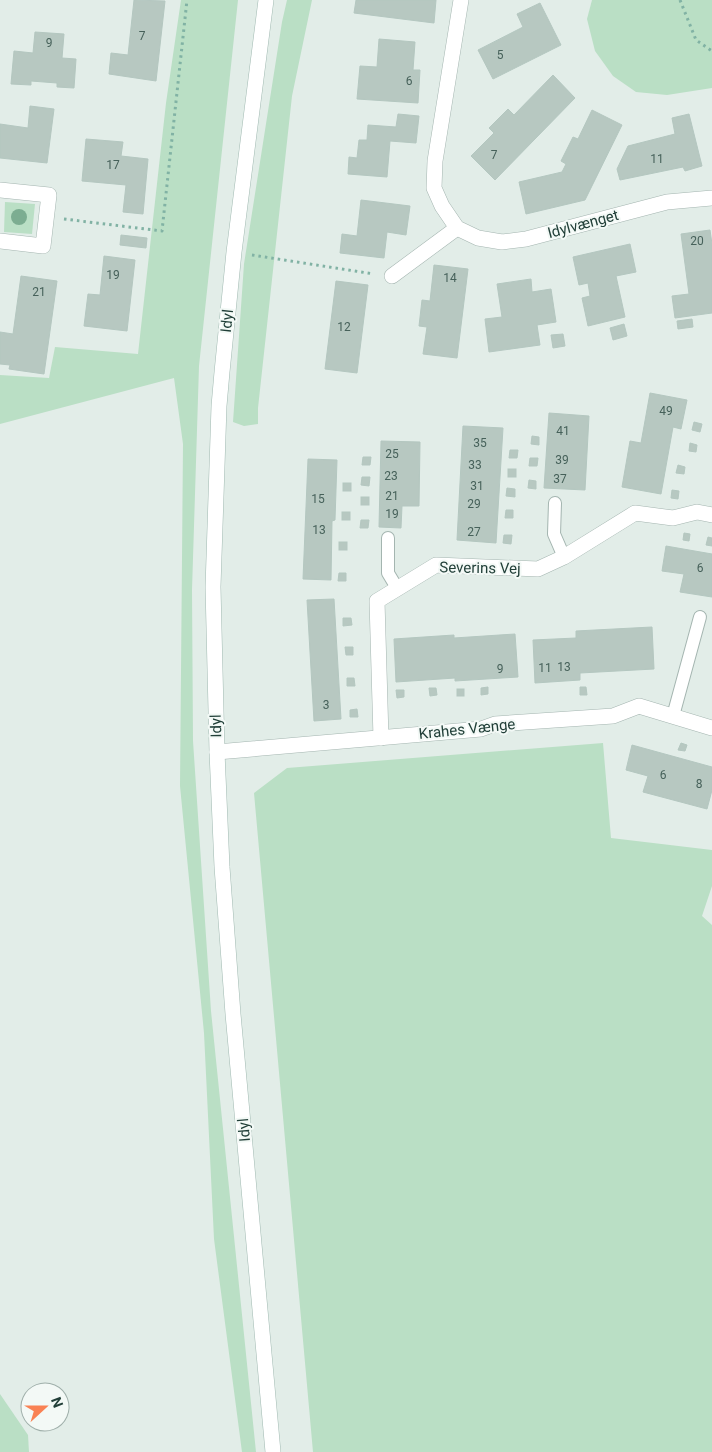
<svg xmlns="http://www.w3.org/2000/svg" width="712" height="1452" font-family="Roboto,sans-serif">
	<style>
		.green { fill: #badfc5 }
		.building { fill: #b7c8c1; stroke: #b4c7c0 }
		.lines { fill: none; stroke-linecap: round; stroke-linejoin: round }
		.lane-casing { stroke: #a4b5b0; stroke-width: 14 }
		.street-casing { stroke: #a4b5b0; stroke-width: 16 }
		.secondary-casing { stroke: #a0b9b1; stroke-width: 16 }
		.path { stroke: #81b2a4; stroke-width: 3; stroke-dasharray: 2.5 4; stroke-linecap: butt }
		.lane { stroke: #fff; stroke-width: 12 }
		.street { stroke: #fff; stroke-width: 15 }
		.secondary { stroke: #fff; stroke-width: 15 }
		.tree { fill: #7cad91 }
		.labels { text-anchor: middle; stroke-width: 4; stroke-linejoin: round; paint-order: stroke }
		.number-label { font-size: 12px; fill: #46615a }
		.street-label { font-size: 15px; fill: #213f38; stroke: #f3f9f6 }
	</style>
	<rect width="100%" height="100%" fill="#e2ede8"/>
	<g class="green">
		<polygon points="181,0 238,0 199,366 192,590 193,741 211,1011 256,1452 242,1452 214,1239 204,1033 180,786 183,444 174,378 0,424 0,375 49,378 55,347 138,354 166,103"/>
		<polygon points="287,0 312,0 292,96 258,408 258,424 244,426 233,422 244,264 282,22"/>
		<polygon points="592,0 712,0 712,88 667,95 636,92 613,76 595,51 587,19"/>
		<polygon points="5,202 35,204 32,234 4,232"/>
		<polygon points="603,743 611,838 712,850 712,886 702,916 712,925 712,1452 313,1452 254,793 287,768"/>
		<polygon points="0,1394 28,1435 29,1452 0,1452"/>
	</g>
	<g class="building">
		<polygon points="134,0 165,1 156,81 109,74 111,53 128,55"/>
		<polygon points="356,0 436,0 434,23 354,13"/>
		<polygon points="540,3 561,45 493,79 478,50 523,27 517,14"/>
		<polygon points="35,32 64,34 62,58 76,59 74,88 57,87 57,83 31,81 31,85 11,84 14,51 33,53"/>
		<polygon points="379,39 415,42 413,70 420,70 418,103 357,99 360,66 377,67"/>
		<polygon points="553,75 575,98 495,180 471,156 494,133 489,128 508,109 514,115"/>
		<polygon points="30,106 54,109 47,163 0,158 0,124 28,128"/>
		<polygon points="592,110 622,125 585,200 526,214 519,182 562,172 566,164 561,161 573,137 578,139"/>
		<polygon points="398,114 419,116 416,143 390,141 387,177 348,174 349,157 357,158 359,140 367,140 368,125 396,127"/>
		<polygon points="689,114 702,166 685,171 683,167 620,180 617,169 628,146 675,134 672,118"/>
		<polygon points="86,139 123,142 121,156 148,159 143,214 123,212 126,185 82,181"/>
		<polygon points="361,200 410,206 406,235 387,232 384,258 340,253 342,234 357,236"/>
		<polygon points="710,230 712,244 712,313 675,318 672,296 689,294 681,234"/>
		<polygon points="121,235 147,238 146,248 120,245"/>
		<polygon points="630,244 636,272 616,276 625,317 588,326 582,298 590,296 588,283 579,285 573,257"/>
		<polygon points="104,256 135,260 127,331 84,326 88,294 100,295"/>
		<polygon points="434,265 468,269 457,358 423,354 427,327 419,326 422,300 430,301"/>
		<polygon points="21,276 57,281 44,374 9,369 10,365 0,364 0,332 13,334"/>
		<polygon points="531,279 532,292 551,289 556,322 537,325 540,345 489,352 485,319 502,317 497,284"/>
		<polygon points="336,281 368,285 357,373 325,369"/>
		<polygon points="692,319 693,327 678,329 677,321"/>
		<polygon points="624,324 627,336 613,340 610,328"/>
		<polygon points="563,334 565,346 553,348 551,335"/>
		<polygon points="650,393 687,400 681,429 673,427 661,494 622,487 630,441 641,443"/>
		<polygon points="549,413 589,416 585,490 544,488"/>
		<polygon points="694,422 702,424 700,432 692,430"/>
		<polygon points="463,426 503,428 496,543 457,540"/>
		<polygon points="532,436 539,437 539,445 531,444"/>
		<polygon points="381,441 420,442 419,506 402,506 401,528 379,527"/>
		<polygon points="690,443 697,445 696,452 689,451"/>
		<polygon points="510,450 518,450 517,458 509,458"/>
		<polygon points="363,457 371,457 370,465 362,465"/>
		<polygon points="530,458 538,458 537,466 529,466"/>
		<polygon points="308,459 337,460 335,520 332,521 331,580 303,579"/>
		<polygon points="678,465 685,467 684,474 676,473"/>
		<rect x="508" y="469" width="8" height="8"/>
		<polygon points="362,477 370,477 369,486 361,485"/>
		<polygon points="529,480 536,481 536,489 528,488"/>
		<rect x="343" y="483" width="8" height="8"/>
		<polygon points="507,488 515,489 515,497 506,496"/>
		<polygon points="672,490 679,491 678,499 671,498"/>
		<rect x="361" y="497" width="8" height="8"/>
		<polygon points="506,510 513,510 513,518 505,518"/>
		<rect x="342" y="512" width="8" height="8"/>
		<polygon points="361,520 369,520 368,528 360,528"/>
		<polygon points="684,533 690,534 689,541 683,540"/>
		<polygon points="504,535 512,535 511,544 503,543"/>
		<polygon points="708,537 712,538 712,546 706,545"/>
		<rect x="339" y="542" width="8" height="8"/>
		<polygon points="666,546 712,554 712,597 680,592 684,574 662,571"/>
		<polygon points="339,573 346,573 346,581 338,581"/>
		<polygon points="334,599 341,719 314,721 307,600"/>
		<polygon points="343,618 351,618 352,625 343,626"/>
		<polygon points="652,627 654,669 580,673 580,680 535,683 533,640 576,638 576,631"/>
		<polygon points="515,634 518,677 455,681 455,678 396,682 394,639 454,635 454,638"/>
		<polygon points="345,647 353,647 353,655 346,655"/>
		<polygon points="347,678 354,678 355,686 347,686"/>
		<polygon points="488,687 488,694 481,695 481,688"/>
		<polygon points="580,687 586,687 587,695 580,695"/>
		<polygon points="429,688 436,688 437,695 430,696"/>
		<rect x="457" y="689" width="7" height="7"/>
		<polygon points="396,690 404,690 404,697 397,698"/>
		<polygon points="357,709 358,717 350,717 350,710"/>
		<polygon points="681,743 687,745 685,751 678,750"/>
		<polygon points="632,745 712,767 712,790 707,809 643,792 648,776 626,770"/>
	</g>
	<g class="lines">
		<g class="lane-casing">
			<g id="lane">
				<polyline points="555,503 554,534 564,557"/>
				<polyline points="388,538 388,573 397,588"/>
				<polyline points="673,716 700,617"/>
			</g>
		</g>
		<g class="street-casing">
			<g id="street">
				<polyline points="461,0 435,161 434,188 442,206 457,228 478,238 502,242 526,239 667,202 712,198"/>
				<polyline points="0,190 49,195 43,246 0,241"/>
				<polyline points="392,276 457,228"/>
				<polyline points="381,738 377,601 436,565 538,569 564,557 635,513 673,518 697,512 712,515"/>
				<polyline points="217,752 481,729 495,724 613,716 639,706 712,728"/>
			</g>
		</g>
		<g class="secondary-casing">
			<polyline id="secondary" points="266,0 234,252 222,372 219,406 213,587 217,752 222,867 233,1014 273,1452"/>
		</g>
		<g class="path">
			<polyline points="680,0 696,40 712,51"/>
			<polyline points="64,219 162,231 187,0"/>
			<polyline points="252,255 374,274"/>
		</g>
		<use href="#lane" class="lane"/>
		<use href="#street" class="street"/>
		<use href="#secondary" class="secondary"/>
	</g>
	<circle class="tree" cx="19" cy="217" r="8"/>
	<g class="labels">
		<g class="number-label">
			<text x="142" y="40">7</text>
			<text x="49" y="47">9</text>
			<text x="500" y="59">5</text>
			<text x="409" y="85">6</text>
			<text x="494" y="159">7</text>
			<text x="657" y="163">11</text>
			<text x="113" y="169">17</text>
			<text x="697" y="245">20</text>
			<text x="113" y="279">19</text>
			<text x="450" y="282">14</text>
			<text x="39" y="296">21</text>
			<text x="344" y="331">12</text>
			<text x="666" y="415">49</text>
			<text x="563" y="435">41</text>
			<text x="480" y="447">35</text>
			<text x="392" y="458">25</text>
			<text x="562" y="464">39</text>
			<text x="475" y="469">33</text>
			<text x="391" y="480">23</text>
			<text x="560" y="483">37</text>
			<text x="477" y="490">31</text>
			<text x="392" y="500">21</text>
			<text x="318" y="503">15</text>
			<text x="474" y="508">29</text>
			<text x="392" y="518">19</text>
			<text x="319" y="534">13</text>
			<text x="474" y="536">27</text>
			<text x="700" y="572">6</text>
			<text x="564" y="671">13</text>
			<text x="545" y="672">11</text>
			<text x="500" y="673">9</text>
			<text x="326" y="709">3</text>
			<text x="663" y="779">6</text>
			<text x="699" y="788">8</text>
		</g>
		<g class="street-label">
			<text transform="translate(583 224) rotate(-15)" y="5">Idylvænget</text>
			<text transform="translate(227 321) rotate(-84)" y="5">Idyl</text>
			<text transform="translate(480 568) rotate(1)" y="5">Severins Vej</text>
			<text transform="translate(216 726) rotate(-91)" y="5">Idyl</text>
			<text transform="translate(467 729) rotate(-6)" y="5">Krahes Vænge</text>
			<text transform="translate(244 1130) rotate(-95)" y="5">Idyl</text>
		</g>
	</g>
	<g transform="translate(45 1407) rotate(69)"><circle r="24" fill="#f3f9f6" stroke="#9fafaa"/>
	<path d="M0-4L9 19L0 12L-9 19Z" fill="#f98254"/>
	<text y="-8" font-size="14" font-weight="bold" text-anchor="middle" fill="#213f38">N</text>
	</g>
</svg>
